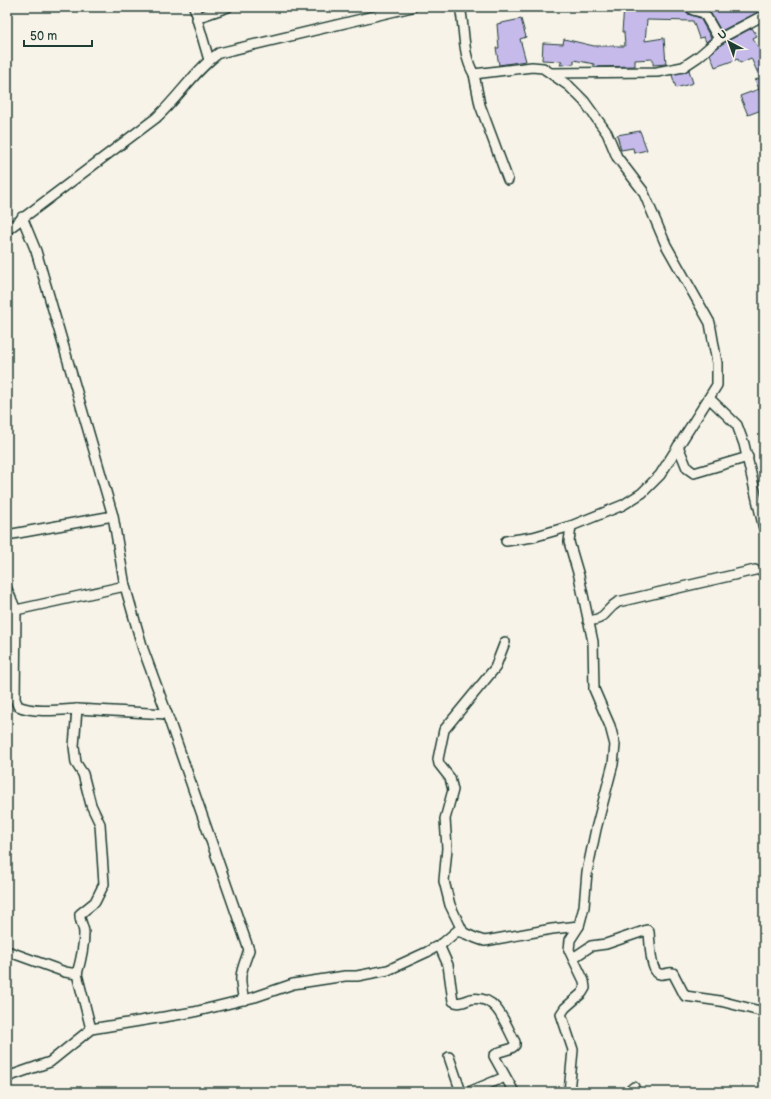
<svg xmlns="http://www.w3.org/2000/svg" width="771" height="1099" font-family="'Balsamiq Sans',sans-serif">
	<style>
		.building { fill: #c6baeb; stroke: #1f3d34 }
		.lines { fill: none; stroke-linecap: round; stroke-linejoin: round }
		.minor-casing { stroke: #1f3d34; stroke-width: 12 }
		.minor { stroke: #f7f3e8; stroke-width: 9 }
	</style>
	<rect width="100%" height="100%" fill="#f7f3e8"/>
	<filter id="ink" filterUnits="userSpaceOnUse"><feTurbulence type="fractalNoise" baseFrequency=".025" numOctaves="2"/><feDisplacementMap in="SourceGraphic" scale="8" xChannelSelector="R" yChannelSelector="G"/><feConvolveMatrix kernelMatrix="1 2 1 2 8 2 1 2 1" color-interpolation-filters="sRGB"/></filter>
	<g filter="url(#ink)">
		<g class="building">
			<polygon points="624,7 688,7 688,14 700,18 711,38 706,42 704,37 699,38 693,21 647,20 645,41 664,38 666,64 653,65 653,59 635,60 635,66 594,67 594,64 574,60 574,64 560,65 562,61 542,60 543,43 563,44 564,39 594,46 625,46 624,32 622,32"/>
			<polygon points="705,7 764,7 764,9 721,31 709,10"/>
			<polygon points="521,19 526,37 520,39 526,61 499,65 496,48 499,48 497,24"/>
			<polygon points="752,28 757,36 753,38 764,59 764,100 759,89 764,101 764,109 748,115 740,96 759,89 755,80 760,78 751,58 740,63 738,59 715,67 710,54 722,44"/>
			<polygon points="689,70 693,83 676,88 672,75"/>
			<polygon points="640,131 647,150 634,153 633,148 621,150 617,135"/>
		</g>
		<g class="lines">
			<g class="minor-casing">
				<g id="minor">
					<polyline points="194,7 198,17"/>
					<path d="M460,7C465,28 462,55 474,74L532,67L543,68L569,86L584,101L607,133L617,157L643,191L666,245L710,323L717,363V385L660,475L642,493L623,505L571,526L569,542L579,576L593,642L594,689L610,726L615,745L613,764L596,829L587,872L584,907L579,926L570,940L569,950L584,981L585,988L582,993L565,1008L561,1014L573,1050L569,1092"/>
					<polyline points="693,10 704,13 719,39"/>
					<polyline points="209,60 197,19 202,16 228,7"/>
					<polyline points="552,73 657,72 683,67 698,57 719,39 764,15"/>
					<polyline points="474,74 480,105 508,180"/>
					<path d="M22,217L36,251L113,516L125,586L143,649L167,714L249,950C241,973 238,975 244,1000"/>
					<path d="M7,230L156,118C178,98 195,70 219,53L412,7"/>
					<polyline points="710,399 737,425 744,444 764,529"/>
					<polyline points="678,446 687,468 694,473 748,457"/>
					<polyline points="7,535 113,516"/>
					<polyline points="506,541 533,537 571,526"/>
					<path d="M7,589L16,610L15,699L18,706C33,713 60,710 77,709L74,746L76,763L83,774L91,805L100,824L104,884L95,902L80,914C79,921 84,926 84,933C84,947 81,960 77,974"/>
					<polyline points="16,610 125,586"/>
					<path d="M588,621C608,619 604,610 618,602L755,570"/>
					<polyline points="77,709 167,714"/>
					<polyline points="463,932 450,905 444,881 447,848 445,819 453,790 450,778 439,764 438,759 444,730 495,668 505,642"/>
					<path d="M439,945L448,965L453,1001C459,1005 465,1001 471,999C497,994 505,1024 515,1042V1045C510,1052 499,1049 494,1056L514,1092"/>
					<polyline points="7,951 65,972 77,974 91,1029"/>
					<path d="M573,958L591,946L606,944L647,930L649,932C650,940 650,973 660,974C665,975 669,972 673,973L685,996L720,1001L764,1012"/>
					<polyline points="449,1057 461,1092"/>
					<path d="M7,1077L50,1062L91,1029L194,1012L255,997L293,984L345,976H357L388,970L427,952L443,943L457,931C467,933 475,939 485,941L552,929L579,926"/>
					<polyline points="469,1092 505,1077"/>
					<polyline points="628,1092 634,1087"/>
				</g>
			</g>
			<use href="#minor" class="minor"/>
		</g>
	</g>
	<rect width="771" height="1099" fill="none" stroke="#f7f3e8" stroke-width="24"/>
	<rect x="12" y="12" width="747" height="1075" fill="none" stroke="#1f3d34" stroke-width="1.5" filter="url(#ink)"/>
	<g transform="translate(729 42) rotate(319)" stroke="#f7f3e8" stroke-width="3" paint-order="stroke">
	<path d="M0-3L7 15L0 10L-7 15Z" fill="#1f3d34"/>
	<text y="-6" font-size="11" font-weight="bold" text-anchor="middle" fill="#1f3d34">U</text>
	</g>
	<path d="M24 40v6h68v-6" fill="none" stroke="#1f3d34" stroke-width="2"/>
	<text x="30" y="40" font-size="12" fill="#1f3d34" stroke="#f7f3e8" stroke-width="3" paint-order="stroke">50 m</text>
</svg>
